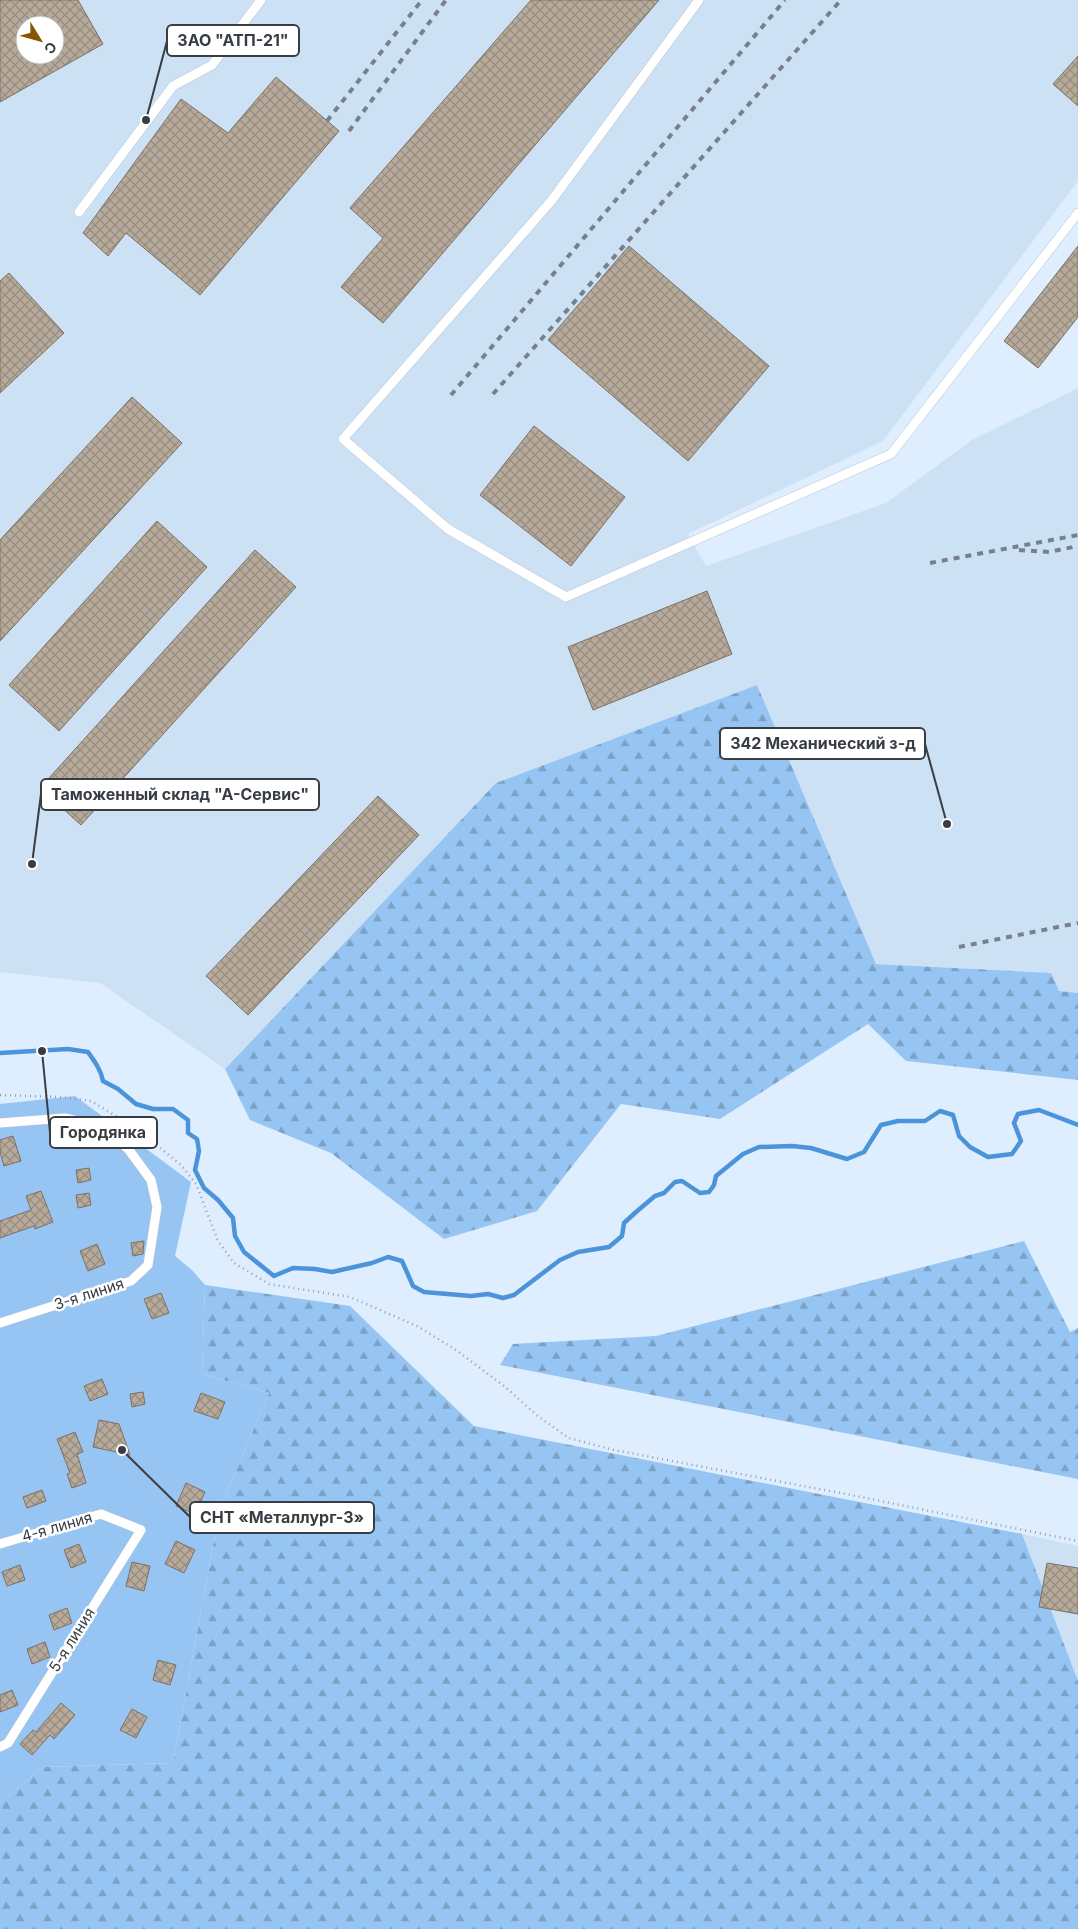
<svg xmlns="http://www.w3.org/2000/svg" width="1078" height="1929" font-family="Inter,sans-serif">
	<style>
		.built { fill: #cde1f5; fill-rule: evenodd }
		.forest { fill: url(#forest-firs) }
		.garden { fill: #97c5f3 }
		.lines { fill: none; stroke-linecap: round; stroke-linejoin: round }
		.stream { stroke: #4c94d9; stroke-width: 4.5 }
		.building { fill: url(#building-cross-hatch); stroke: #7c7062; fill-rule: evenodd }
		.lane-casing { stroke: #b7c5d5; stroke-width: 10 }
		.path { stroke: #949faa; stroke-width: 2.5; stroke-dasharray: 1 4; stroke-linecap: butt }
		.lane { stroke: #fff; stroke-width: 9 }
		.rail { stroke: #78818b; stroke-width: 4; stroke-dasharray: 6 6; stroke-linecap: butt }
		.labels { text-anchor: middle; stroke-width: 5; stroke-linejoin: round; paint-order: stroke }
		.street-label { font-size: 15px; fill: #373d43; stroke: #fff }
		.leader { fill: none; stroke: #373d43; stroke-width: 2 }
		.callout-dot { fill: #373d43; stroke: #fff; stroke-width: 2 }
		.callout { fill: #fff; stroke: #373d43; stroke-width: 2 }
		.callout-label { font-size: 16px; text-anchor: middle; font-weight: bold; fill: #373d43 }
	</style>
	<defs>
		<pattern id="forest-firs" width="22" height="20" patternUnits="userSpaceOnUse" patternTransform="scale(1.25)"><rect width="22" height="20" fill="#97c5f3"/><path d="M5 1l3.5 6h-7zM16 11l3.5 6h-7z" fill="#7ca1c6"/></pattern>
		<pattern id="building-cross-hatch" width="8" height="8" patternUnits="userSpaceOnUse" patternTransform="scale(1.25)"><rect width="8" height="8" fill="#b8aa9b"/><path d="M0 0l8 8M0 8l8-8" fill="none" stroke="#968c80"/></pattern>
	</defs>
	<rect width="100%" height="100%" fill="#dfeefe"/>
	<g class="built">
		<path d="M0,0H1078V181L883,441L688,534L706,566L886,503L972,440L1078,388V993L1059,991L1050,973L876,964L757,685L496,783L225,1069L100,983L0,972ZM25,25H55V55H25Z"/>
		<polygon points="1014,1532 1078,1546 1078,1695"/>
	</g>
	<g class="forest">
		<polygon points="757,685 876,964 1051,973 1059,991 1078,993 1078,1080 906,1061 868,1024 720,1119 621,1104 537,1211 444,1239 331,1153 250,1120 225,1069 496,783"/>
		<polygon points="1024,1241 1070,1332 1078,1328 1078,1479 500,1365 513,1344 656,1336"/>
		<polygon points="205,1285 350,1306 474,1426 1022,1534 1078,1681 1078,1929 0,1929 0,1803 43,1767 173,1763 220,1508 269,1393 202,1374"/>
	</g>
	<polygon class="garden" points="75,1096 191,1182 175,1256 192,1270 205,1285 202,1374 269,1393 220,1508 173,1763 43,1767 0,1803 0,1104"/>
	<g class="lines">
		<path class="stream" d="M0,1053L68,1049L88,1052C95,1062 101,1070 103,1081L118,1089L136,1104L153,1109H173L188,1120V1133L197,1139L199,1151L195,1170L204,1188L218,1200L233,1218L235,1236L244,1252L274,1276L293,1268L315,1269L332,1272L372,1263L388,1257L402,1261L413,1286L424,1292L471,1296L488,1294L503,1298L514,1295L560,1260L578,1252L609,1247L622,1236L624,1223L636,1212L655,1196L664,1193L675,1182L682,1181L700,1193L709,1192L714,1185L716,1176L743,1154L759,1147L792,1146L811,1148L847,1159L864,1152L881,1125L898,1121H925L940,1111L953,1115L959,1136L970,1147L988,1157L1012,1154L1021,1141L1014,1123L1018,1114L1039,1110L1078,1125"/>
	</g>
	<g class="building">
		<path d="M0,0H78L103,44L0,102ZM25,25H55V55H25Z"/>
		<polygon points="531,0 659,0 383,323 341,287 383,238 350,208"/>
		<polygon points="1078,56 1078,106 1053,84"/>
		<polygon points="276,77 339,131 200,295 126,233 108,256 83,233 181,99 228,133"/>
		<polygon points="629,246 769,366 688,461 548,340"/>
		<polygon points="1078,246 1078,317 1038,368 1004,341"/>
		<polygon points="9,273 64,333 0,393 0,281"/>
		<polygon points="132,397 182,443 0,641 0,540"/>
		<polygon points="534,426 625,497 571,566 480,495"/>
		<polygon points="157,521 207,567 59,731 9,685"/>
		<polygon points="255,550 296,587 81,825 40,788"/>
		<polygon points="707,591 732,654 593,710 568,647"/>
		<polygon points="378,796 419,835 248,1015 206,976"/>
		<polygon points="13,1136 21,1161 4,1166 0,1152 0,1140"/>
		<polygon points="89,1168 91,1180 78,1183 76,1170"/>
		<polygon points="41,1191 53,1222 35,1229 34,1226 0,1238 0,1221 31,1210 26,1196"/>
		<polygon points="89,1193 91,1205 78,1208 76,1195"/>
		<polygon points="144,1241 143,1254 133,1256 131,1243"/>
		<polygon points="97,1244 105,1264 88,1271 80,1251"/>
		<polygon points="161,1293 169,1313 152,1319 144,1299"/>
		<polygon points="102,1379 108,1394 90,1401 84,1386"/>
		<polygon points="143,1392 145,1404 132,1407 130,1394"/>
		<polygon points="201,1393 225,1402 218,1419 194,1411"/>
		<polygon points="99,1420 119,1424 130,1455 93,1447"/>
		<polygon points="75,1432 83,1452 77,1454 86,1483 72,1488 67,1474 70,1473 57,1439"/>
		<polygon points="186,1483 205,1492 195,1514 176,1506"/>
		<polygon points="42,1490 46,1501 27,1508 23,1497"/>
		<polygon points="176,1541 195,1550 184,1573 165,1564"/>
		<polygon points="79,1544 86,1562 71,1568 64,1550"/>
		<polygon points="132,1562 150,1566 144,1591 126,1586"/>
		<polygon points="1047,1563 1078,1568 1078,1614 1039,1607"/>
		<polygon points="20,1565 25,1580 7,1586 2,1572"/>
		<polygon points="67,1608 72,1623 54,1630 49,1615"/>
		<polygon points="45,1642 50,1657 32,1664 27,1649"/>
		<polygon points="158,1660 176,1665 170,1685 153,1680"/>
		<polygon points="12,1690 18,1705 0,1712 0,1695"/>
		<polygon points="61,1703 75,1715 54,1739 50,1735 32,1755 20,1744 33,1730 36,1732"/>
		<polygon points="132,1709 147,1717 136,1738 120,1730"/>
	</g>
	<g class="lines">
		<g class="lane-casing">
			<g id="lane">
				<polyline points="699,0 552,200 343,439 448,529 566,597 891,454 1078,213"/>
				<polyline points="79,212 173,86 212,65 261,0"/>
				<polyline points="0,1123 65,1118 104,1127 129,1150 151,1180 157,1207 148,1265 131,1281 0,1323"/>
				<polyline points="0,1544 101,1514 141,1530 8,1743 0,1747"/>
			</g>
		</g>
		<polyline class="path" points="0,1095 59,1097 91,1101 137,1129 181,1165 196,1184 218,1241 234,1263 269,1284 350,1297 417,1326 456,1350 504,1386 539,1417 569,1438 614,1450 851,1495 1078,1541"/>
		<use href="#lane" class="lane"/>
		<g class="rail">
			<polyline points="327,121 422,0"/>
			<polyline points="349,131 446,0"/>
			<polyline points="493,394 841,0"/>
			<polyline points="451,395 785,0"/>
			<polyline points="1019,550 1049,552 1078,546"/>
			<polyline points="930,563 1078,535"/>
			<polyline points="959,947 1078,923"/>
		</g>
	</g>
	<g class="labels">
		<g class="street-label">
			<text transform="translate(89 1294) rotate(-18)" y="5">3-я линия</text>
			<text transform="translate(57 1527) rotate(-16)" y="5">4-я линия</text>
			<text transform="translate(72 1640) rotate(-58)" y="5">5-я линия</text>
		</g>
	</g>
	<path class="leader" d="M146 120L167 41M947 824L925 744M32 864L41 794M42 1051L50 1133M122 1450L190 1517"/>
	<g class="callout-dot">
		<circle cx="146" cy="120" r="5"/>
		<circle cx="947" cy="824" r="5"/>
		<circle cx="32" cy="864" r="5"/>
		<circle cx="42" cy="1051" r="5"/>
		<circle cx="122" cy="1450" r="5"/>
	</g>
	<g class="callout">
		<rect x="167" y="25" width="132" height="31" rx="5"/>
		<rect x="720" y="728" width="205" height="31" rx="5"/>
		<rect x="41" y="779" width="278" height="31" rx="5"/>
		<rect x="50" y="1117" width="107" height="31" rx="5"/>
		<rect x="190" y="1502" width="184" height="31" rx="5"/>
	</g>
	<g class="callout-label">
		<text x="233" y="46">ЗАО "АТП-21"</text>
		<text x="823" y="749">342 Механический з-д</text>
		<text x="180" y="800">Таможенный склад "А-Сервис"</text>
		<text x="103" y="1138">Городянка</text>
		<text x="282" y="1523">СНТ «Металлург-3»</text>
	</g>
	<g transform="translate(40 40) rotate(127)"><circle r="24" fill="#ffffff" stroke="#afb1b4"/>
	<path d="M0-4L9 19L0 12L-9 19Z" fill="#885500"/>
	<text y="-8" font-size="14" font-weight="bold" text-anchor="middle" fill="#373d43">С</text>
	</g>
</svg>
